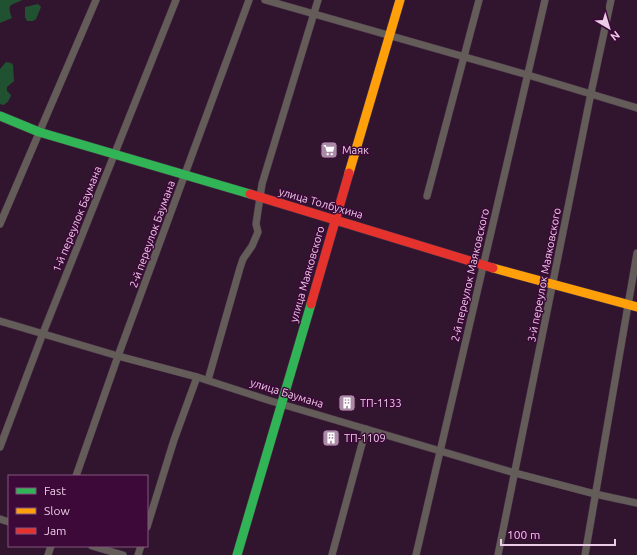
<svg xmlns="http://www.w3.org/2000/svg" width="637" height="555" font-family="Ubuntu,sans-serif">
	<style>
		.forest { fill: #205232 }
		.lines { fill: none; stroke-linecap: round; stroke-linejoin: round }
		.street-casing { stroke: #483147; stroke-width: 8 }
		.fast-casing { stroke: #483147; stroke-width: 10 }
		.slow-casing { stroke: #483147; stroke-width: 10 }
		.jam-casing { stroke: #483147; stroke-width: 10 }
		.street { stroke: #645c58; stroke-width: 7 }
		.fast { stroke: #30b455; stroke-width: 9 }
		.slow { stroke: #ff9f0a; stroke-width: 9 }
		.jam { stroke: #e5322d; stroke-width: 9 }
		.labels { text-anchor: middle; stroke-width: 3; stroke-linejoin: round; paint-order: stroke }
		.poi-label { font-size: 11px; fill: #ebcbe6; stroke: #3d0939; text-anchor: start }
		.street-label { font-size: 11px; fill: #ebcbe6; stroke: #3d0939 }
	</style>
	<rect width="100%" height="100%" fill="#31152f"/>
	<g class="forest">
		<path d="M0,0H22C12,6 6,2 12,18L0,23Z"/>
		<polygon points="38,4 41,7 36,19 33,21 27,21 25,17 25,7"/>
		<path d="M6,62L11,63L13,65L14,81L7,87V91L11,95C10,99 7,104 3,105L0,104V69Z"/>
	</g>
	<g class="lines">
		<g class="street-casing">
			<g id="street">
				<polyline points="265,0 528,75 637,108"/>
				<polyline points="427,196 479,0"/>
				<polyline points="0,224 96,0"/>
				<polyline points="0,321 118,356 197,377 271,401 515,473 595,494 637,503"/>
				<polyline points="208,380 240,268 243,259 252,246 258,232 256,224 262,184 318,0"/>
				<polyline points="0,447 43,333 176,0"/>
				<polyline points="76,476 118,356 249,0"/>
				<polyline points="0,519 9,522"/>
				<polyline points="147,527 174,440 197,377"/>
				<polyline points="92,546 123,555"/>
				<polyline points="48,555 51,546"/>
				<polyline points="138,555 141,546"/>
				<polyline points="332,555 366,429"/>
				<polyline points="416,555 545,0"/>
				<polyline points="498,555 591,93 611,0"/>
				<polyline points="585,555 637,253"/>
			</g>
		</g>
		<g class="fast-casing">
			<g id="fast">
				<polyline points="0,116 39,132 250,194"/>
				<polyline points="237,555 311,304"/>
			</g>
		</g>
		<g class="slow-casing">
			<g id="slow">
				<polyline points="349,173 400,0"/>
				<polyline points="493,268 637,307"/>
			</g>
		</g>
		<g class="jam-casing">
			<g id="jam">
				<polyline points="250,194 493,268"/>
				<polyline points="311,304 349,173"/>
			</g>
		</g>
		<use href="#street" class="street"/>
		<use href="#fast" class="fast"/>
		<use href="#slow" class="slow"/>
		<use href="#jam" class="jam"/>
	</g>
	<defs>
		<g id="supermarket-square" transform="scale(0.9)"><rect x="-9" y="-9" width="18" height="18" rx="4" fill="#aa8ba6" stroke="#3d0939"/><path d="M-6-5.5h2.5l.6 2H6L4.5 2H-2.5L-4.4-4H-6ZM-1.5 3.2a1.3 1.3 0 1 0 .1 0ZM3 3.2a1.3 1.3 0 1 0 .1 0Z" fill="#fff"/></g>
		<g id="building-square" transform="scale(0.9)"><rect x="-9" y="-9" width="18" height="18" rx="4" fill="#aa8ba6" stroke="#3d0939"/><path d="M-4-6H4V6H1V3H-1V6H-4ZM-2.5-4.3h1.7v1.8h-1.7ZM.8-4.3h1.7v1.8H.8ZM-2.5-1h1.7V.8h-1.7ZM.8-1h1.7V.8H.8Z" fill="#fff"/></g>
	</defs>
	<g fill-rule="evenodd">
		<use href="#supermarket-square" x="329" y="150"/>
		<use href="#building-square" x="347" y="403"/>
		<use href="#building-square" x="331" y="438"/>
	</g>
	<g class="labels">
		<g class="poi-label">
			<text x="342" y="154">Маяк</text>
			<text x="360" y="407">ТП-1133</text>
			<text x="344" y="442">ТП-1109</text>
		</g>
		<g class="street-label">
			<text transform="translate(321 203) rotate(16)" y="4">улица Толбухина</text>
			<text transform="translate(77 219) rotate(-68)" y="4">1-й переулок Баумана</text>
			<text transform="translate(152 234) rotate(-70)" y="4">2-й переулок Баумана</text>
			<text transform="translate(307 274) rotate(-74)" y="4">улица Маяковского</text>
			<text transform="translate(470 275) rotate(-77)" y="4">2-й переулок Маяковского</text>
			<text transform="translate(544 275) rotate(-79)" y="4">3-й переулок Маяковского</text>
			<text transform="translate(287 393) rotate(17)" y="4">улица Баумана</text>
		</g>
	</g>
	<rect x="8" y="475" width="140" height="72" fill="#3d0939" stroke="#83577e"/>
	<rect x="16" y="488" width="20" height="6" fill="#30b455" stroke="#83577e"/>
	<text x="44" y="495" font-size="12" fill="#ebcbe6">Fast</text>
	<rect x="16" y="508" width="20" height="6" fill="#ff9f0a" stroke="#83577e"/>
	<text x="44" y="515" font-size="12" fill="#ebcbe6">Slow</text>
	<rect x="16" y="528" width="20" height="6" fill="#e5322d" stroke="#83577e"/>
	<text x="44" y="535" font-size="12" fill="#ebcbe6">Jam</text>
	<g transform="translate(609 28) rotate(142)" stroke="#3d0939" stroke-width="3" paint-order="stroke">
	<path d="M0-3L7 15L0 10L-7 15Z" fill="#ebcbe6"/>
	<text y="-6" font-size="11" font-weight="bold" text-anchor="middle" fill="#ebcbe6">N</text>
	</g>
	<path d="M501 539v6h114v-6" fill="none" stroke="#ebcbe6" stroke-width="2"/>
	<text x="507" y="539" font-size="12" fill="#ebcbe6" stroke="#3d0939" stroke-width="3" paint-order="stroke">100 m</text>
</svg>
